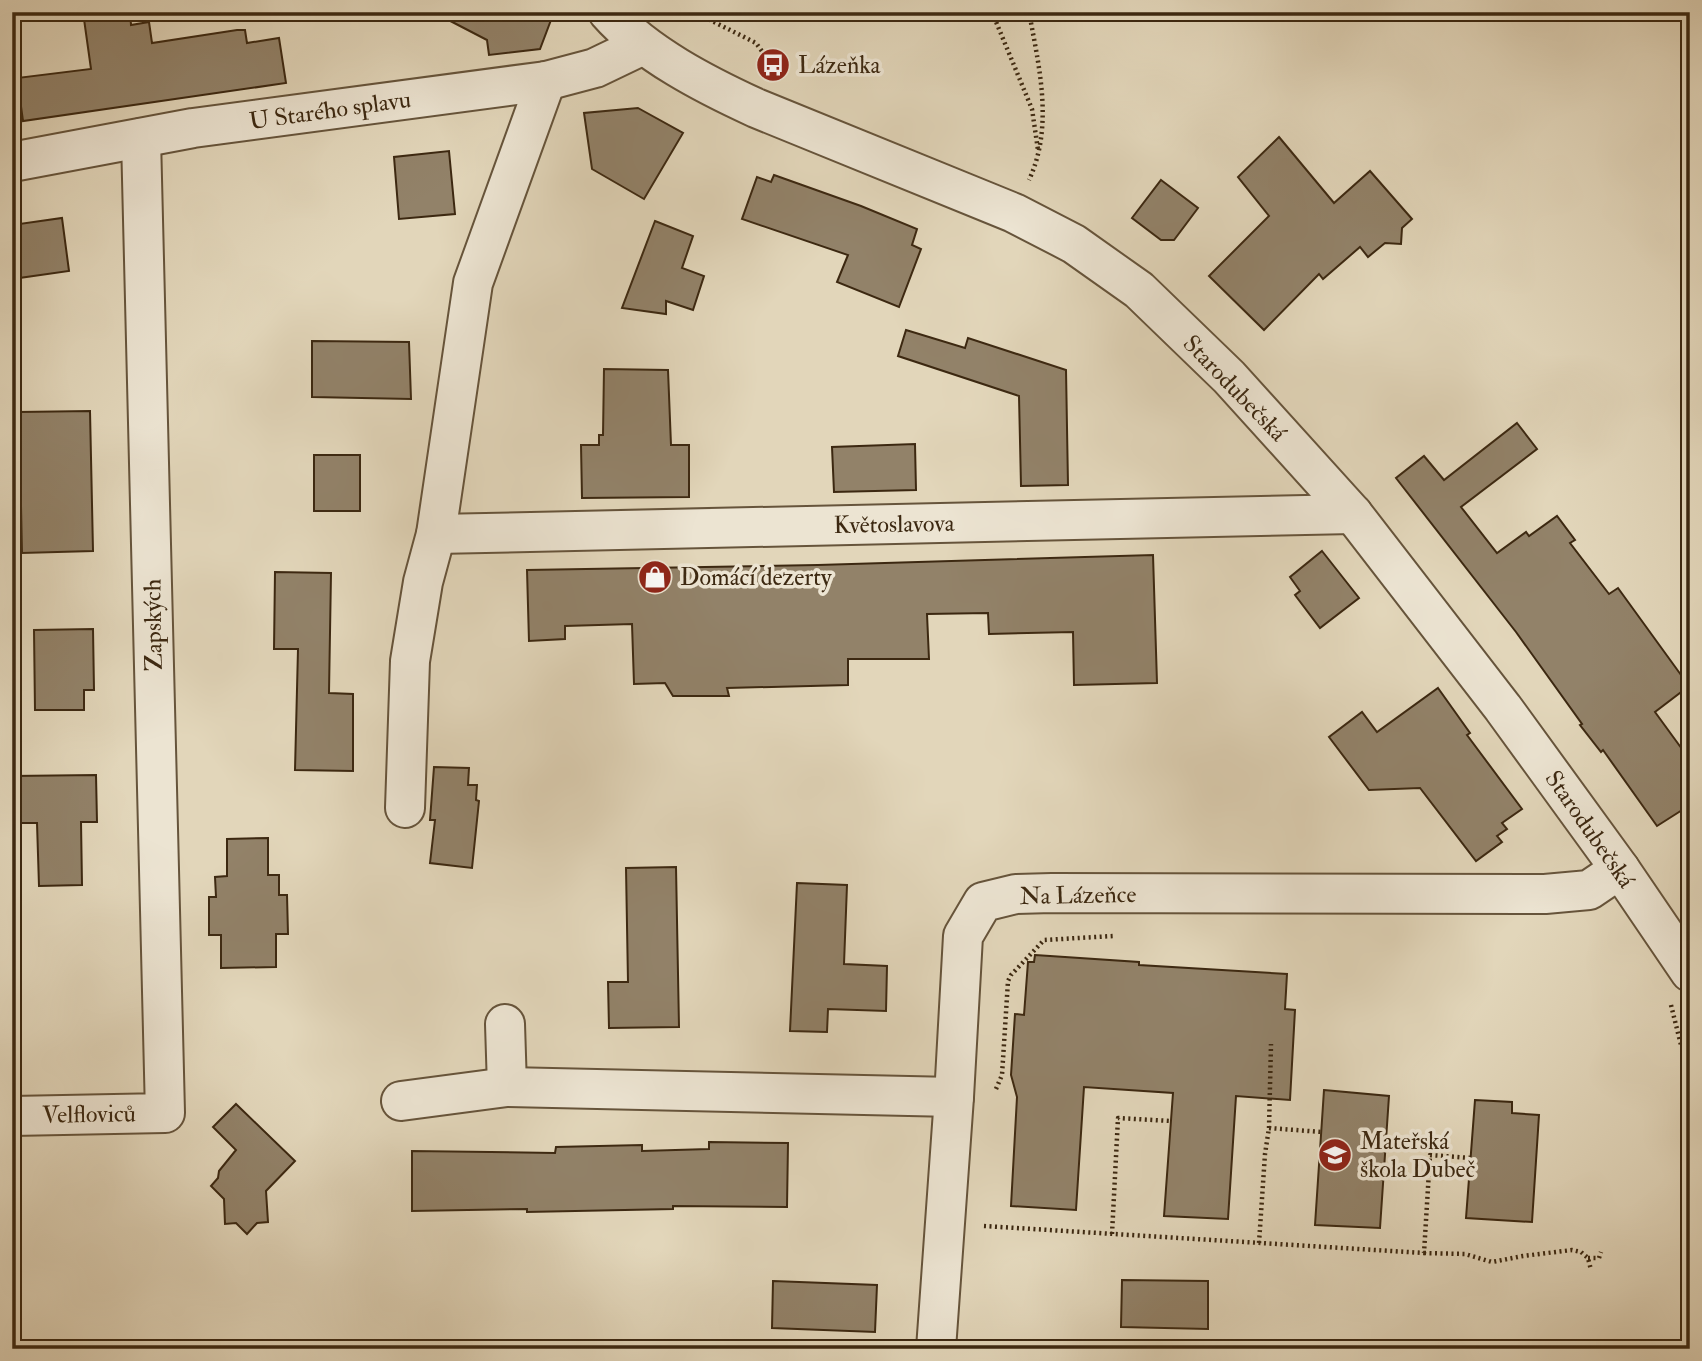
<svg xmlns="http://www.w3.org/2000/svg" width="1702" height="1361" font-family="'IM FELL Double Pica',serif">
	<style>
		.building { fill: #928269; stroke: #3c2811; stroke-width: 2 }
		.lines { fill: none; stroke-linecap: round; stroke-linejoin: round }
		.minor-casing { stroke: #66543b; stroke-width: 42 }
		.path { stroke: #3c2811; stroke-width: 4.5; stroke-dasharray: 2 3.5; stroke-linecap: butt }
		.minor { stroke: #ece4d2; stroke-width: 38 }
		.labels { text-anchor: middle; stroke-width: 7; stroke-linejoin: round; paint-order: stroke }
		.poi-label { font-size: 24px; fill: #3c2811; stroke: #ece4d2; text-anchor: start }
		.street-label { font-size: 24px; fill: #3c2811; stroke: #ece4d2 }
	</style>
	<rect width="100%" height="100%" fill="#e2d6ba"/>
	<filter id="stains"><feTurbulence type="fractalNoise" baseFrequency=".00286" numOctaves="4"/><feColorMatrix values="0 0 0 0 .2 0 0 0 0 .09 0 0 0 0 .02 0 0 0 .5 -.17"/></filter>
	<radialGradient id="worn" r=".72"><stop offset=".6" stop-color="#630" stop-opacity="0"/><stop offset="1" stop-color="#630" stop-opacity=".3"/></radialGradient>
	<g class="building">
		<polygon points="83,12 130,12 131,25 149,22 152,43 237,30 245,30 247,43 279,38 286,83 23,121 17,78 91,69"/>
		<polygon points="433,12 554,12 540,49 489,55 487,40"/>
		<polygon points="638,108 683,133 644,199 592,169 584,113"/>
		<polygon points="1279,137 1334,203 1370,171 1412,219 1402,228 1401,244 1385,243 1368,257 1360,247 1323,279 1319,274 1264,330 1209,276 1269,216 1238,177"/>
		<polygon points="449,151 455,214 399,219 394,157"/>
		<polygon points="774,175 861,206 917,229 912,245 921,249 899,307 837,282 848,255 742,219 757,177 771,182"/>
		<polygon points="1161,180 1198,208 1174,240 1161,240 1132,218"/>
		<polygon points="62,218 69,271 12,279 12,225"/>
		<polygon points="655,221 693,236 682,268 704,276 693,310 666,301 666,314 622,308"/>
		<polygon points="906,330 965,348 968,338 1066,370 1068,485 1021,486 1019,396 898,356"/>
		<polygon points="312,341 409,342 411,399 312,397"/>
		<polygon points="604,369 668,370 671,445 689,445 689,497 582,498 581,445 599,445 599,435 603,435"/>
		<polygon points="90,411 93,551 22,553 19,412"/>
		<polygon points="1517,423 1537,449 1461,507 1497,553 1526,532 1529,536 1557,516 1575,540 1570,543 1609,594 1618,588 1689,686 1655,712 1690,760 1690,805 1657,826 1603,750 1601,752 1580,725 1582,724 1516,632 1396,478 1424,456 1444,480"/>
		<polygon points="915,444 916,490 834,492 832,447"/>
		<rect x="314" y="455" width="46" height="56"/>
		<polygon points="1322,551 1359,598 1320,628 1295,595 1300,591 1290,577"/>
		<polygon points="1153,555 1157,683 1074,685 1073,632 989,634 988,613 927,614 929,659 848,659 848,685 727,688 729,696 673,696 665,683 634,684 632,624 565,626 565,639 529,641 527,570 818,565"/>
		<polygon points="275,572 331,573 329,693 353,694 353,771 295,770 298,649 274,649"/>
		<polygon points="93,629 94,690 84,690 84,710 35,710 34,630"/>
		<polygon points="1438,688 1470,733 1467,735 1522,809 1502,823 1507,829 1497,836 1502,842 1476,861 1420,788 1369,790 1329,737 1362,712 1377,732"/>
		<polygon points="434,767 469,768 468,785 477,785 476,800 479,801 472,868 430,863 435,820 430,820"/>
		<polygon points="96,775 97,822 81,822 82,885 39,886 37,823 12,823 12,776"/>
		<polygon points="268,838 268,875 279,875 279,895 287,895 288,934 276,934 276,967 221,968 221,935 209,935 209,897 216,897 215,877 227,876 227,839"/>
		<polygon points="676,867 679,1027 609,1028 608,982 628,982 626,868"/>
		<polygon points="797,883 847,885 844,964 887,966 886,1011 828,1009 827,1032 790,1031"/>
		<polygon points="1035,955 1139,962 1139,965 1287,974 1285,1009 1295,1010 1290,1100 1236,1096 1228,1219 1164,1216 1173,1093 1084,1087 1076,1210 1011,1206 1017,1097 1011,1075 1015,1014 1024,1015 1028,962 1034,962"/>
		<polygon points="1324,1090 1389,1096 1380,1228 1315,1225"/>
		<polygon points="1475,1100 1512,1102 1512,1113 1539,1115 1532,1222 1466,1218"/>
		<polygon points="236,1104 295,1161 266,1191 268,1222 257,1223 247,1234 236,1223 225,1224 224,1199 211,1186 218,1178 219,1171 236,1150 213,1127"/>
		<polygon points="709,1142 788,1143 787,1207 673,1206 673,1209 527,1212 527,1209 412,1211 412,1151 555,1153 556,1147 642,1145 642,1151 709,1149"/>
		<polygon points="1122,1280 1208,1281 1208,1329 1121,1327"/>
		<polygon points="773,1281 877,1285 875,1332 772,1328"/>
	</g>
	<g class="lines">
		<g class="minor-casing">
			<g id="minor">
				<path d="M608,12C645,54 706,85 756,108L1014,213L1074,244L1139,290L1229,377L1353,514L1503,708L1620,869L1690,972"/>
				<polyline points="12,162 193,128 546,81 595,68 643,45"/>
				<polyline points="436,534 1353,514"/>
				<polyline points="405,808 410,661 423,582 436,534 473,283 546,81"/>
				<polyline points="505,1024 507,1087"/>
				<polyline points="401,1101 507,1087 954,1097"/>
				<polyline points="12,1116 165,1113 141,138"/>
				<polyline points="936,1349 954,1097 963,936 983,902 1016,894 1052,893 1545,894 1589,890 1620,869"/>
			</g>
		</g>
		<g class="path">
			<polyline points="694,12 756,43 764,54"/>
			<polyline points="992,12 1032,109 1038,150"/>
			<path d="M1029,12C1039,67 1054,126 1029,180"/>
			<polyline points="1671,1005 1681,1045"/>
			<polyline points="996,1089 1002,1075 1008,981 1011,975 1044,940 1113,936"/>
			<polyline points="1269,1128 1322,1132"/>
			<polyline points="984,1226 1424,1253 1430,1155 1471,1158"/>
			<polyline points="1112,1234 1118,1118 1171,1121"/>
			<polyline points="1259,1243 1265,1154 1269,1128 1271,1044"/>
			<polyline points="1424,1253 1465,1254 1492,1262 1523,1256 1572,1250 1581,1252 1588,1258 1591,1270"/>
			<polyline points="1588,1258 1599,1258 1601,1252"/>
		</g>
		<use href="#minor" class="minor"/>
	</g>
	<defs>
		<g id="bus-disc" transform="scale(1.75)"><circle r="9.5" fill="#8f2418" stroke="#ece4d2"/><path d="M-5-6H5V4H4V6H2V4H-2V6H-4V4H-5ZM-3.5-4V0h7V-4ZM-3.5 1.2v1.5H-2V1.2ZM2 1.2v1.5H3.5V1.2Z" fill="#fff"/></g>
		<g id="shop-disc" transform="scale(1.75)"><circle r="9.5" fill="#8f2418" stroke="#ece4d2"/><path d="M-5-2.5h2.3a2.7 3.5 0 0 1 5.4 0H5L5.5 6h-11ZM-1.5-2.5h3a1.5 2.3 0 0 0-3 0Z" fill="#fff"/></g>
		<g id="school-disc" transform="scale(1.75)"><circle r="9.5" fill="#8f2418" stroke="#ece4d2"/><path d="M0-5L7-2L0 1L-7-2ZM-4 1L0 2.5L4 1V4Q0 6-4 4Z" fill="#fff"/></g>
	</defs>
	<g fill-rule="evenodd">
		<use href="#bus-disc" x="773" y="65"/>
		<use href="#shop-disc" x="655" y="577"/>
		<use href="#school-disc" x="1335" y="1155"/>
	</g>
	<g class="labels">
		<g class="poi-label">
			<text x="798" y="73">Lázeňka</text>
			<text x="680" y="585">Domácí dezerty</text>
			<text x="1360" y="1149">Mateřská<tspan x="1360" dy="28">škola Dubeč</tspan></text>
		</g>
		<g class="street-label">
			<text transform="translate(330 110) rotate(-8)" y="8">U Starého splavu</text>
			<text transform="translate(1235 388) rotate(46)" y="8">Starodubečská</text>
			<text transform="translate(894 524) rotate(-1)" y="8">Květoslavova</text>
			<text transform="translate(153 625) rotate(-91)" y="8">Zapských</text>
			<text transform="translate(1590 829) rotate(55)" y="8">Starodubečská</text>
			<text transform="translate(1078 895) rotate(-1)" y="8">Na Lázeňce</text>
			<text transform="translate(89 1114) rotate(-1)" y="8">Velfloviců</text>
		</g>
	</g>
	<rect width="1702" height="1361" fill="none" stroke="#e2d6ba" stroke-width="42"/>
	<rect x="14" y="14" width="1674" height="1333" fill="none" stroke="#3c2811" stroke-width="3.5"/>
	<rect x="21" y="21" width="1660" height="1319" fill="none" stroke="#3c2811" stroke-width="2"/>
	<rect width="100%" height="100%" filter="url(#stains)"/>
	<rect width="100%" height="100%" fill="url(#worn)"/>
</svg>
